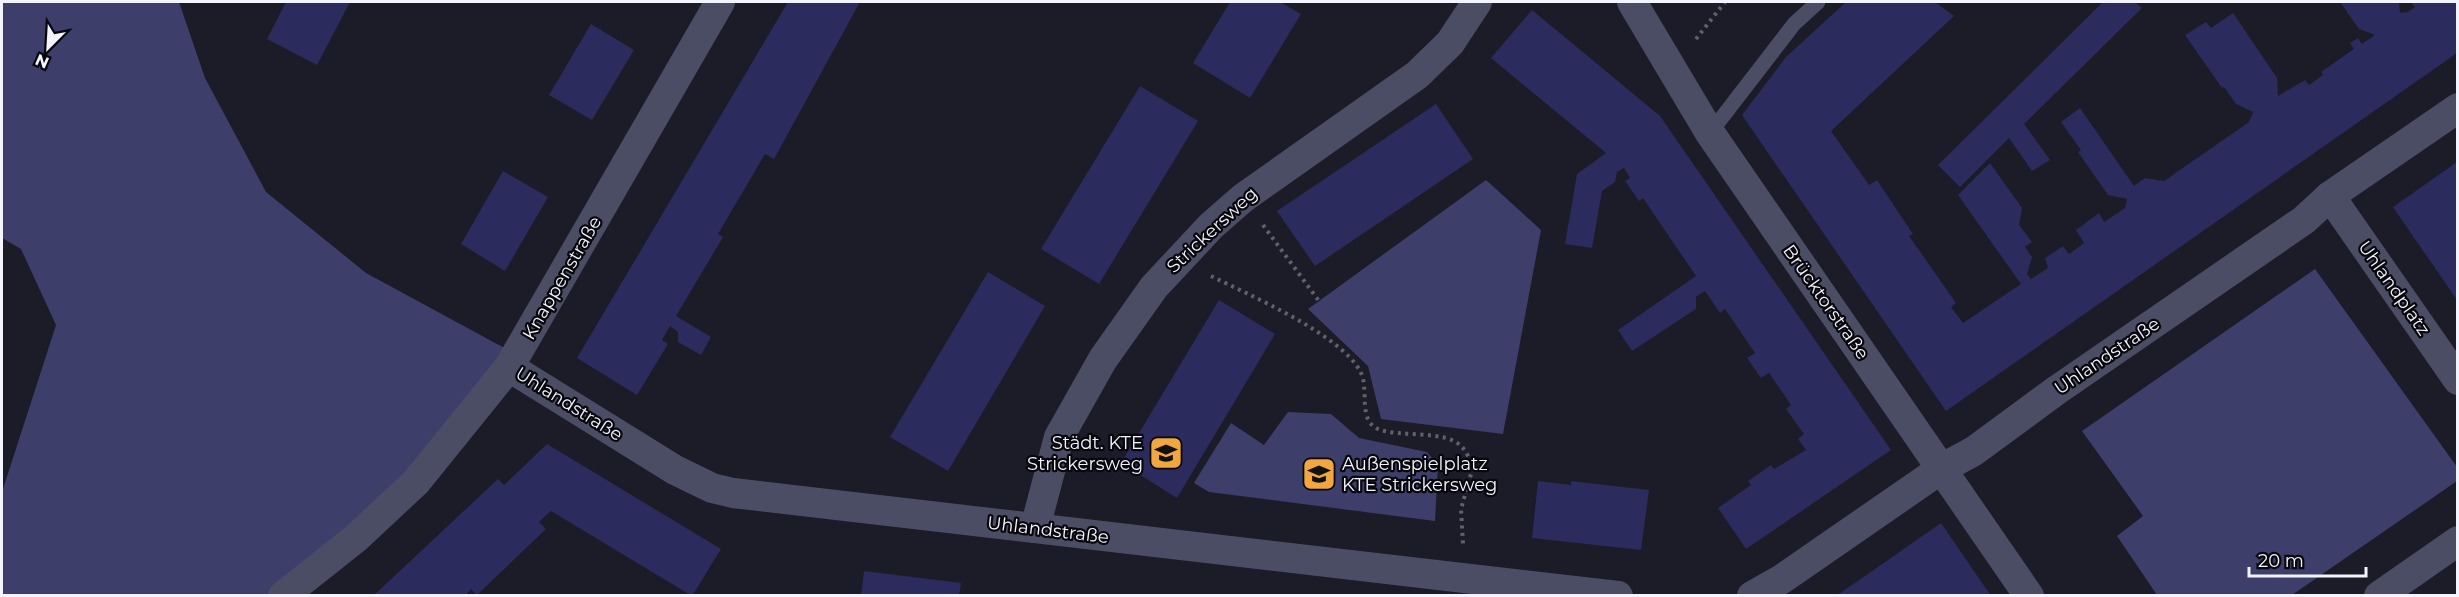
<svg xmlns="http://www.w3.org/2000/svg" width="2459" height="597" font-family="Montserrat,sans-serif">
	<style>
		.green { fill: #3d3e6a }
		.building { fill: #2b2b5d }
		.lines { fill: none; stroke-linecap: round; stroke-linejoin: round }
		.path { stroke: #60616c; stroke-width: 4; stroke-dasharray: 3 4.5; stroke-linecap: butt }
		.service { stroke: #4b4d64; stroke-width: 15 }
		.minor { stroke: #4b4d64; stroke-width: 30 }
		.labels { text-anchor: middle; stroke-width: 4.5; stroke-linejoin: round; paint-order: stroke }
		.street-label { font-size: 18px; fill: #f3f4fd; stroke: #07070c }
		.poi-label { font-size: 18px; fill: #f3f4fd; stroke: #07070c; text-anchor: end }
	</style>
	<rect width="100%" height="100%" fill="#1b1c28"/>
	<g class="green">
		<polygon points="2,2 179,2 205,78 266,192 366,273 510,351 384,508 284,595 2,595 2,492 56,325 21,249 2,238"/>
		<polygon points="1486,180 1541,230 1503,434 1381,419 1368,366 1308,309"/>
		<polygon points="2315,269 2457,467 2457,481 2292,595 2157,595 2117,536 2143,516 2082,431"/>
		<polygon points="1288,412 1331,414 1359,438 1427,452 1438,465 1435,521 1209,492 1194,483 1231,423 1264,445"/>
	</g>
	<g class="building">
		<polygon points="286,2 350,2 317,65 267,39"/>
		<polygon points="788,2 860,2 774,159 765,154 718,234 723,237 676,316 711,337 701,355 678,342 678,332 670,326 662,340 668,344 637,395 577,358"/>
		<polygon points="1230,2 1280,2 1301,14 1250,98 1193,63"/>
		<polygon points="1846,2 1935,2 1954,16 1831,131 1869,185 1877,180 1913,234 1909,236 1956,303 1951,307 1963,323 2021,284 1958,195 1990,163 2022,208 2019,225 2032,242 2025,247 2032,257 2027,274 2031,279 2048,268 2045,258 2063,246 2069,254 2084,243 2076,230 2099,213 2104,222 2125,208 2127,199 2108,195 2078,152 2081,150 2061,122 2080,108 2134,186 2145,178 2164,181 2249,122 2253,112 2236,104 2224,87 2222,88 2185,35 2206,22 2211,28 2233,13 2277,78 2278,96 2305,80 2309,85 2323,75 2321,72 2354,49 2350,43 2358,38 2362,44 2375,35 2359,29 2340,2 2399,2 2400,13 2408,12 2415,7 2411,2 2457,2 2457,53 1946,411 1742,115 1786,57"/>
		<polygon points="2103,2 2135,2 2142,8 2024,124 2050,160 2032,171 2009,138 1960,187 1938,165"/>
		<polygon points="1532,10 1660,116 1891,450 1746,549 1718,508 1751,485 1748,481 1771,465 1774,469 1806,450 1798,439 1804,434 1786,409 1791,405 1769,373 1761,378 1747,358 1755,353 1725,309 1720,313 1705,291 1696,297 1696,309 1632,351 1618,330 1696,276 1643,198 1639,201 1625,181 1630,178 1624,168 1617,172 1615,182 1602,191 1592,248 1565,244 1577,174 1606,153 1491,58"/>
		<polygon points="591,24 634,50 592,120 549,95"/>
		<polygon points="1140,86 1198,121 1099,284 1041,249"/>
		<polygon points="1436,104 1473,159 1315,266 1277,211"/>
		<polygon points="2457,162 2457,300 2393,207"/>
		<polygon points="503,171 548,197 505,271 461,244"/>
		<polygon points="988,272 1045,306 948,471 890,437"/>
		<polygon points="1219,300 1275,334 1177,498 1121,463"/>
		<polygon points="547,444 721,549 692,596 551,511 539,522 546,529 477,595 471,589 465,596 373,596 498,479 504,485"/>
		<polygon points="1538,481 1571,485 1571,481 1649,490 1641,550 1532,538"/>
		<polygon points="1941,523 1991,596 1836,596 1888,560"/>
		<polygon points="864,571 961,583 959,596 861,596"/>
	</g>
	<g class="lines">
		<g class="path">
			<polyline points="1696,39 1725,2"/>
			<polyline points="1263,225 1319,301"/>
			<path d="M1211,276C1249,295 1340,334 1360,371C1370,388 1357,420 1378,429C1399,438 1446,429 1462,447C1467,452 1470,461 1473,467L1461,509L1463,544"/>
		</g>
		<polyline class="service" points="1710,133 1794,24 1818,2"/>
		<g class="minor">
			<polyline points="1632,2 1710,133 2029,596"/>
			<polyline points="2330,196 2458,380"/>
			<polyline points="509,367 675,470 712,488 733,493 1618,596"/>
			<polyline points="1035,528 1059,437 1103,359 1154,287 1211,226 1243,198 1417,75 1450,43 1477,2"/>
			<polyline points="283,596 356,538 416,482 509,367 720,2"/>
			<polyline points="1752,596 1782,579 1941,469 1974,451 2057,390 2304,220 2330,196 2458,108"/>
			<polyline points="2379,596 2458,541"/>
		</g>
	</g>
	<defs>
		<g id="school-square" transform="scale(1.725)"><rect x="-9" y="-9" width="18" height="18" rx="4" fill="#f1a63f" stroke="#07070c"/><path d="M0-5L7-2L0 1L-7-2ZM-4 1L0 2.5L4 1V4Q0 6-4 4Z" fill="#111"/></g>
	</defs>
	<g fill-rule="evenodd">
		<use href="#school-square" x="1166" y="453"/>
		<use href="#school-square" x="1319" y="474"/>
	</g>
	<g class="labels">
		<g class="street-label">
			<text transform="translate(1212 230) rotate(-43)" y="6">Strickersweg</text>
			<text transform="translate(562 278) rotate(-60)" y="6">Knappenstraße</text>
			<text transform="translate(2394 288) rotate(55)" y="6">Uhlandplatz</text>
			<text transform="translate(1826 302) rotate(55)" y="6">Brücktorstraße</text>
			<text transform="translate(2107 356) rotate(-34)" y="6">Uhlandstraße</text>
			<text transform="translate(569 404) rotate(32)" y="6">Uhlandstraße</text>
			<text transform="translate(1048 530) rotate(7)" y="6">Uhlandstraße</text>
		</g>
		<g class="poi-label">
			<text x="1143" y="449">Städt. KTE<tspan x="1143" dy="21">Strickersweg</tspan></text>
			<text x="1342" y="470" text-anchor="start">Außenspielplatz<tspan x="1342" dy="21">KTE Strickersweg</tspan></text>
		</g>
	</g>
	<rect width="2459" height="597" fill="none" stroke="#f3f4fd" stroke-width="6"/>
	<g transform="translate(48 48) rotate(204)" stroke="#07070c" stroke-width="4.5" paint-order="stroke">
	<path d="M0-4.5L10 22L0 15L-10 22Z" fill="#f3f4fd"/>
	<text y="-9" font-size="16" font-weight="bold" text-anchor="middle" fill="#f3f4fd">N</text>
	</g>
	<path d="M2249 567v9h117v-9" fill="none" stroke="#f3f4fd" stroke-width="3"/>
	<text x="2258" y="567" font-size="18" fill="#f3f4fd" stroke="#07070c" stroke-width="4.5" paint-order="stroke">20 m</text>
</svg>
